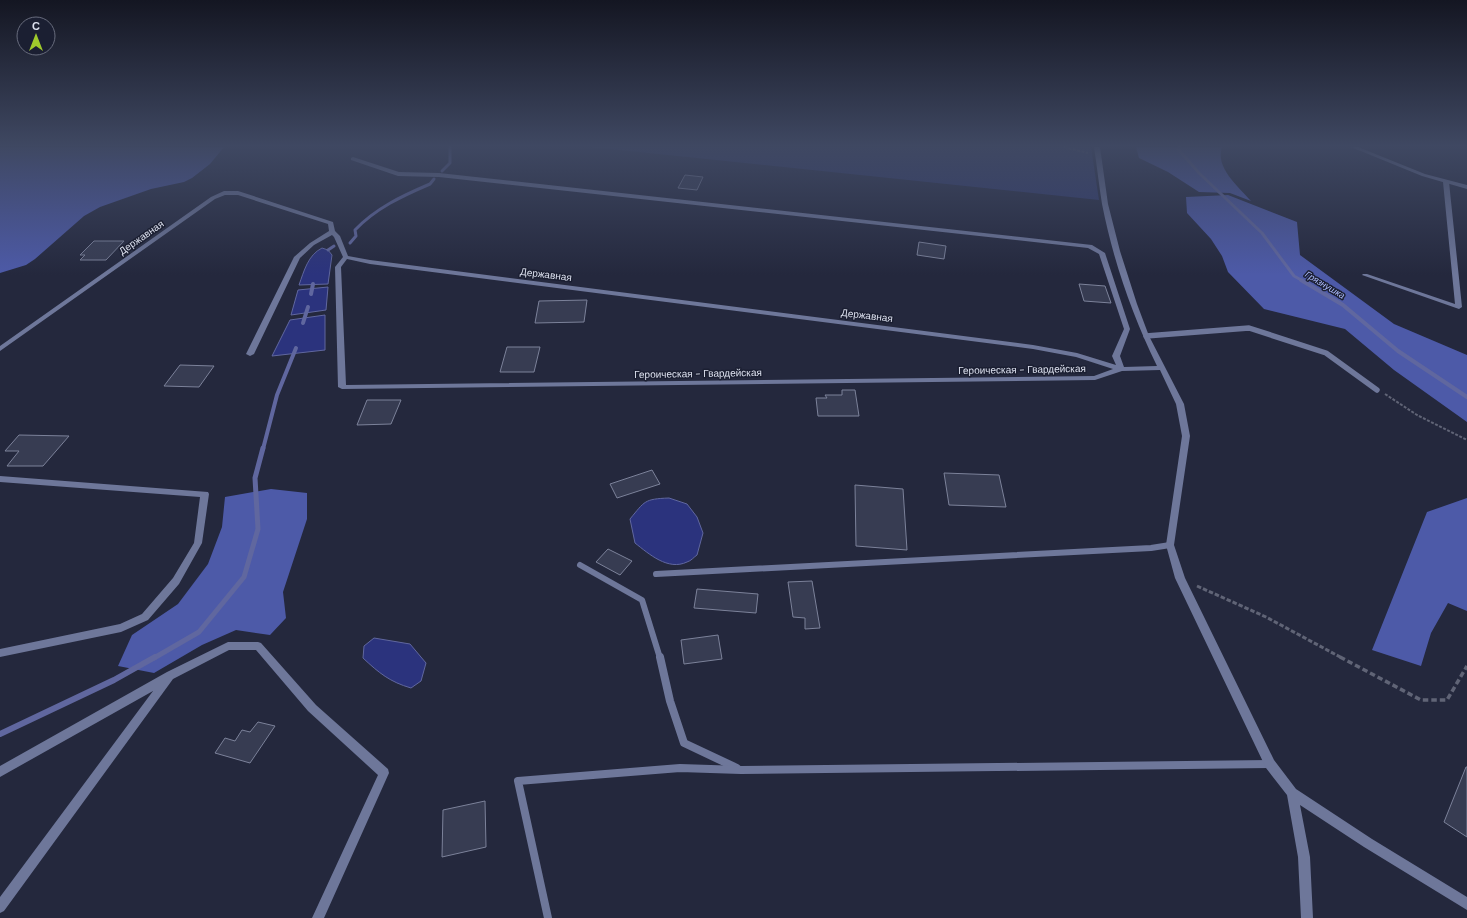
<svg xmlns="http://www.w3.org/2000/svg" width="1467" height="918" font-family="'DM Sans',sans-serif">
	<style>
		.green { fill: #313a6d }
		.forest { fill: #4d5aa8 }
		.water { fill: #2b337d; stroke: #60679f }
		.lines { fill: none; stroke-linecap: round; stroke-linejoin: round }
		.stream-far3 { stroke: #60679f; stroke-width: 3 }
		.stream-far2 { stroke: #60679f; stroke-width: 4 }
		.stream-far1 { stroke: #60679f; stroke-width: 5 }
		.stream { stroke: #60679f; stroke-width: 6 }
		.building { fill: #373c52; stroke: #7c829a }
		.path-far2 { stroke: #606476; stroke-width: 2; stroke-dasharray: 3 1.5; stroke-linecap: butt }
		.path-far1 { stroke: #606476; stroke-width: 3; stroke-dasharray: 4.5 2; stroke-linecap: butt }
		.path { stroke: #606476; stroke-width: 3.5; stroke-dasharray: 5.5 3; stroke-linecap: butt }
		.service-far2 { stroke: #6e779a; stroke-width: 5.5 }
		.service-far1 { stroke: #6e779a; stroke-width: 6 }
		.service { stroke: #6e779a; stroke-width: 8 }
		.minor { fill: #6e779a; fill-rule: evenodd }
		.tertiary { fill: #6e779a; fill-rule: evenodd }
		.labels { text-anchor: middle; stroke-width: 3; stroke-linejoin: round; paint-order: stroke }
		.far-water-label { font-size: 9px; font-style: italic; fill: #aebcfd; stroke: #1b1f32 }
		.street-label { font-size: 10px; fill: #dce0ee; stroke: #1b1f32 }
	</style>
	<rect width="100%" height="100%" fill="#24283d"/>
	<polygon class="green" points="591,147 1091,147 1099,200"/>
	<g class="forest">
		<polygon points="0,147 224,147 210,164 192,178 184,182 151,189 100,207 84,216 35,259 26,265 0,273"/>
		<path d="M1136,147H1222C1215,168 1238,186 1251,201L1230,193L1199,192L1168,172L1139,158Z"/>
		<polygon points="1228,195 1297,222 1300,255 1394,324 1467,355 1467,422 1394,370 1345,329 1264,309 1228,272 1222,256 1211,239 1187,213 1186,197"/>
		<polygon points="271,489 307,493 307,519 283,592 286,618 270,635 236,630 202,645 154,673 118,666 132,635 178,604 208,564 222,527 225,497"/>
		<polygon points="1467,498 1467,611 1448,603 1431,633 1421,666 1372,650 1427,512"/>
	</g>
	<g class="water">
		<path d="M322,248L328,250L332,255L328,284L299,285C304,271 308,255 322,248Z"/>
		<polygon points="328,287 326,310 291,315 298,290"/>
		<polygon points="325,315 325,350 272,356 290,320"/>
		<path d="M669,498L687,504L697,517L703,533L697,555C694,557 691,561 687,562C668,571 649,554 635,543L630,519C645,501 644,499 669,498Z"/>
		<path d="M374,638L410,644L426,663L421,681L411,688C390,682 379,673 363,658L364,646Z"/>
	</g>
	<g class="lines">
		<g class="stream-far3">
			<polyline points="1179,147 1178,149 1199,173 1262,233 1294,276 1303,281"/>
			<polyline points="442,171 450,163 450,147"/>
			<path d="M350,243L356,236L355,230C376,208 402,196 430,184L434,179"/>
			<polyline points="328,250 334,246"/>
		</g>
		<g class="stream-far2">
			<polyline points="1301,280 1343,305 1398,351 1467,397"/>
			<polyline points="311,294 313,284"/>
			<polyline points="303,323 308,307"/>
			<polyline points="263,449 277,395 296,348"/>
		</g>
		<polyline class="stream-far1" points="154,658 199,632 244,577 258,529 255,478 263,448"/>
		<polyline class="stream" points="0,734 114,680 155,657"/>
	</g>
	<g class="building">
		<polygon points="685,175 703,177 697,190 678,188"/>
		<polygon points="94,241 124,241 106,260 80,260 85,255 80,255"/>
		<polygon points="919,242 946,246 944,259 917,255"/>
		<polygon points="1079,284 1105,286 1111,303 1084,301"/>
		<polygon points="587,300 584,322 535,323 539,301"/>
		<polygon points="507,347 540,347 534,372 500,372"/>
		<polygon points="180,365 214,366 199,387 164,386"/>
		<polygon points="842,390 855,390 859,416 818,416 816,398 827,398 825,395 842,395"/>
		<polygon points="367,400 401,400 391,424 357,425"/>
		<polygon points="19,435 69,436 43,466 7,466 19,451 5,451"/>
		<polygon points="652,470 660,484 617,498 610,484"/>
		<polygon points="944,473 999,475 1006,507 949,505"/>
		<polygon points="855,485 903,489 907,550 856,546"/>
		<polygon points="608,549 632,561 620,575 596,562"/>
		<polygon points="812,581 820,628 805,629 805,618 793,617 788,582"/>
		<polygon points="697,589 758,594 756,613 694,608"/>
		<polygon points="718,635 722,659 684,664 681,640"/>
		<polygon points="258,722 275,726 250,763 215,753 225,738 235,741 242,730 250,732"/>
		<polygon points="1466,767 1467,767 1467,837 1444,822"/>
		<polygon points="485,801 486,847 442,857 443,810"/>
	</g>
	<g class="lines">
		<g class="path-far2">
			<polyline points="1064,147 1088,153"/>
			<polyline points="1385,394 1417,415 1467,440"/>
		</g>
		<polyline class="path-far1" points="1197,586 1266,617 1342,658"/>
		<polyline class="path" points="1340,657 1421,700 1447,700 1467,666"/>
		<polyline class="service-far2" points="1146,336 1249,328 1326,353 1377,390"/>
		<g class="service-far1">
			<polyline points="580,565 642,600 660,658"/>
			<polyline points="656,574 1151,548 1170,545"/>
		</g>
		<g class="service">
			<polyline points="660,657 670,701 684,743 737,768"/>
			<polyline points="548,918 518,781 680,768 741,770 1270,764"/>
		</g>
		<g class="minor">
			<path d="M1094,147H1100L1108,204L1120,251L1137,304L1149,336L1184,404L1190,436L1174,545L1185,578L1274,760L1296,789L1372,839L1467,897V910L1364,847L1300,805L1310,857L1313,918H1301L1298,857L1287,795L1266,768L1175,578L1166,545L1182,436L1176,404L1160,370L1122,371L1095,380L342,389L338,387L335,267L343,257L334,237L332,235L314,245L300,258L254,354L250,356L246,354L294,257L310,243L329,231L328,224L238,195H225L215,199L0,351V346L211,197L224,191H238L333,222L335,231L340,236L348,256L370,260L1033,345L1077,353L1116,365L1112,356L1124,329L1099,254L1088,248L439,177L398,176L351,160V158L353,157L399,172L439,173L1092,245L1105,253L1130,329L1120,356L1124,367L1157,366C1132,315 1113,260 1102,204C1099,186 1097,166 1094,147ZM347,259L370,264L1033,349L1076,357L1113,369L1094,376L346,385L341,267Z"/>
			<polygon points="1446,180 1449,182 1462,307 1459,309 1362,275 1363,274 1367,274 1455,304 1443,182"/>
			<polygon points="0,476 208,492 209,494 202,543 179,584 148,620 121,632 0,657 0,649 120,624 142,614 173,578 194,543 200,497 0,482"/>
			<polygon points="228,642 258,642 261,643 316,705 388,769 389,773 324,918 312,918 378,775 308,711 256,650 229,650 173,679 4,911 0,913 0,897 153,691 0,777 0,766 167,672"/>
		</g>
		<polygon class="tertiary" points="1351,147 1358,147 1425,174 1467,185 1467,189 1422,176"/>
	</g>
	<linearGradient id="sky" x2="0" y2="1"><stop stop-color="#141622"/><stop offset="0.53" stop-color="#3f4862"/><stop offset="1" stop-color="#3f4862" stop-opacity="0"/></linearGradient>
	<rect width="1467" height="275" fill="url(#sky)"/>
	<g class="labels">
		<g class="far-water-label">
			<text transform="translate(1325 285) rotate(31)" y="3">Грязнушка</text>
		</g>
		<g class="street-label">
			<text transform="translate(141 237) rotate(-35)" y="4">Державная</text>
			<text transform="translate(546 274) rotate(7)" y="4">Державная</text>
			<text transform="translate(867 315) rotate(7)" y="4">Державная</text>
			<text transform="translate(1022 369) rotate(-1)" y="4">Героическая - Гвардейская</text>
			<text transform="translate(698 373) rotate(-1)" y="4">Героическая - Гвардейская</text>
		</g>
	</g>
	<g transform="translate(36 36)"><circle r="19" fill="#1b1f32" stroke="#686c7d"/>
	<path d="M0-3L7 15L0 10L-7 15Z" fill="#9fca2c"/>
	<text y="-6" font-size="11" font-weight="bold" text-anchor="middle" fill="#dce0ee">С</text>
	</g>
</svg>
